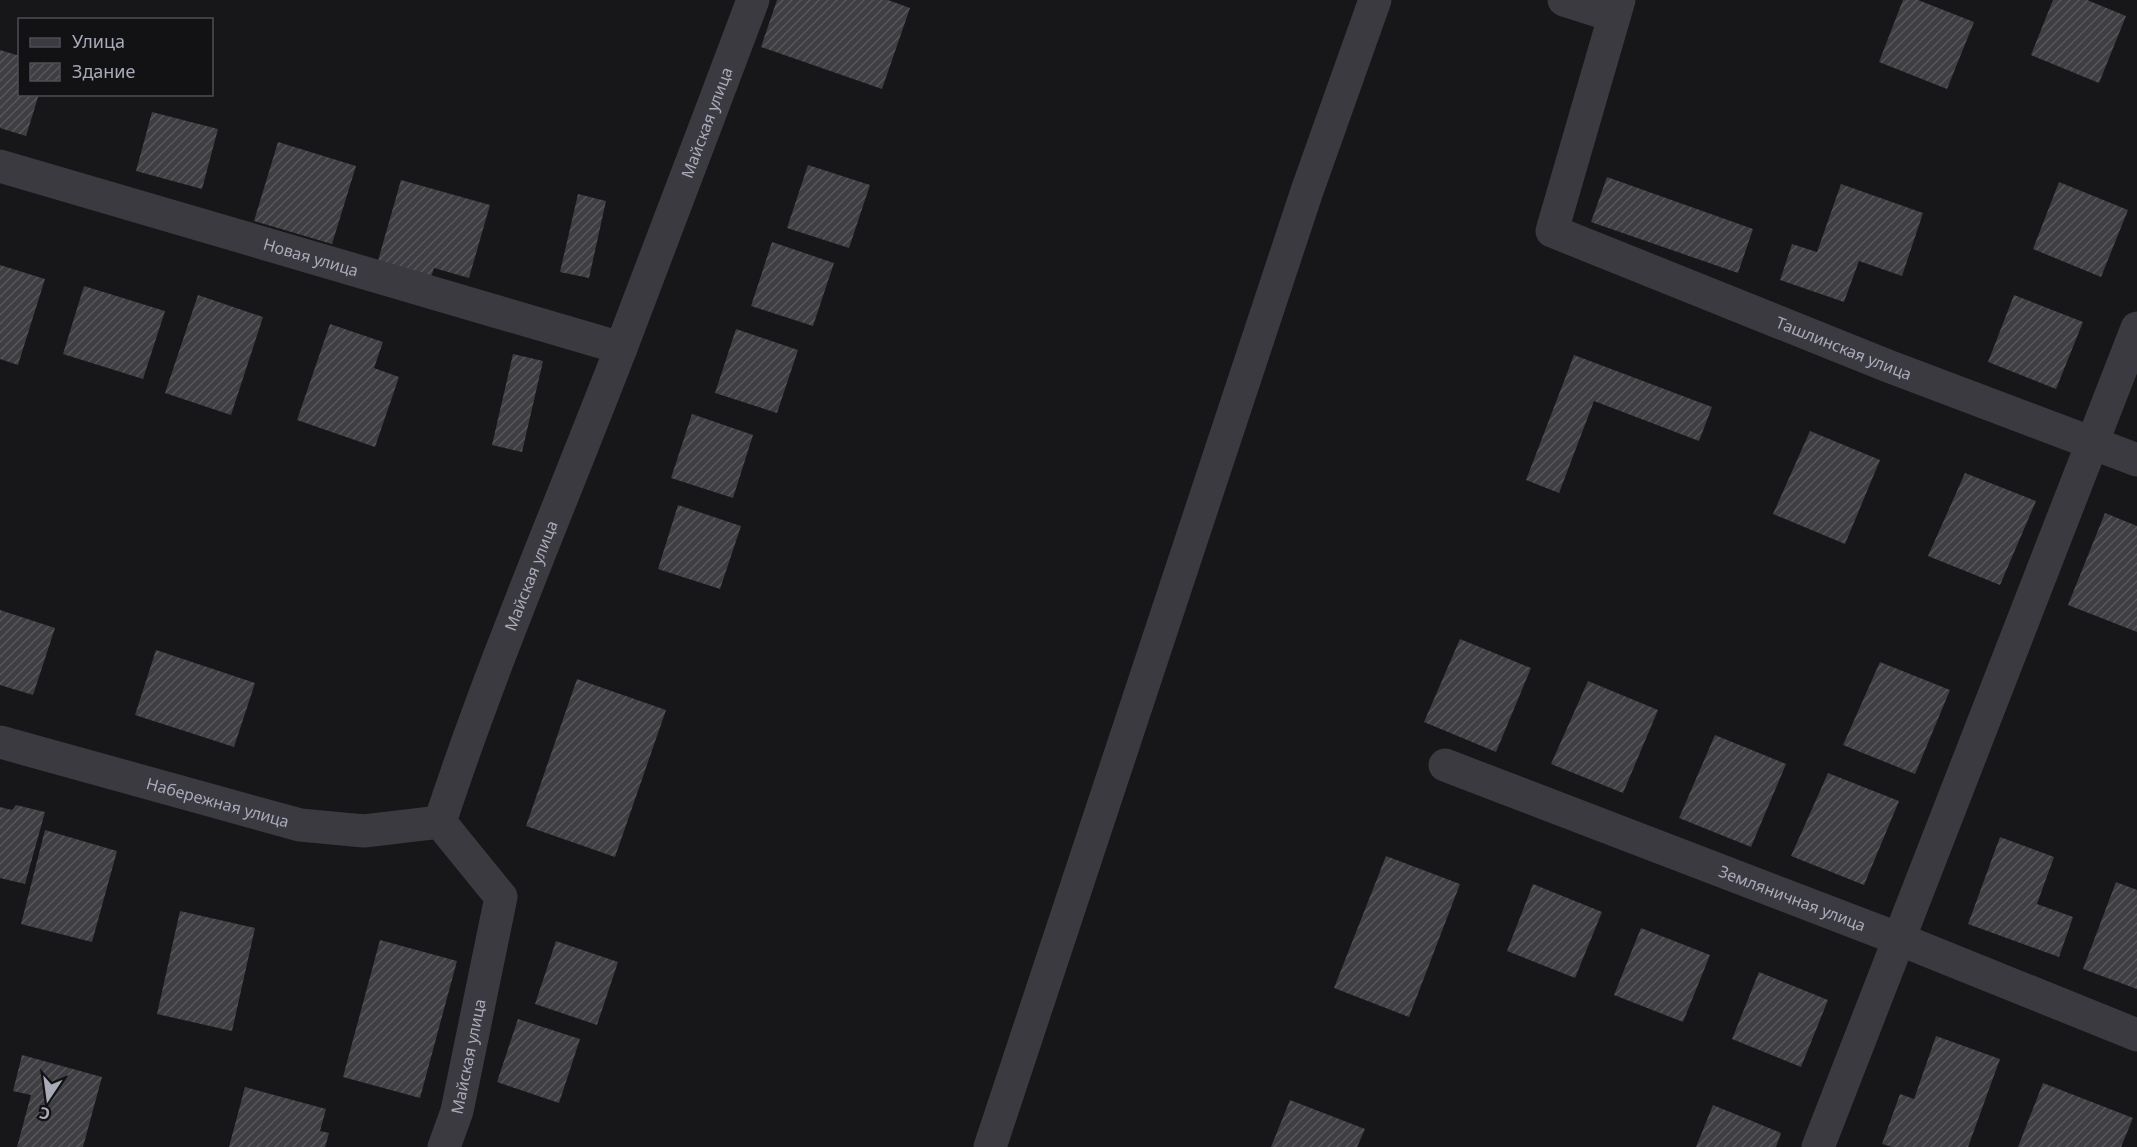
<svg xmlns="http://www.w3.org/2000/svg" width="2137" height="1147" font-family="'Noto Sans',sans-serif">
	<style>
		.building { fill: url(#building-hatch) }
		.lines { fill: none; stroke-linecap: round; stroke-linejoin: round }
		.minor { stroke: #3a3a40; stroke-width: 33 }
		.labels { text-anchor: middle; stroke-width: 4.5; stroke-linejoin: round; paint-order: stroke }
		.street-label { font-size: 16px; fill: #a9abb9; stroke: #121214 }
	</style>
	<defs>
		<pattern id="building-hatch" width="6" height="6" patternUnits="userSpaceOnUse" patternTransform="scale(1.5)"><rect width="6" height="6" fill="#3f3f43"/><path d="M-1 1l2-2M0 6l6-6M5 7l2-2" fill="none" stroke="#58585c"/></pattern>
	</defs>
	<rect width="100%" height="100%" fill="#171719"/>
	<g class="building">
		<polygon points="777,0 888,0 910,8 882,89 761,47"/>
		<polygon points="1903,0 1918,0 1974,22 1947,89 1879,62"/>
		<polygon points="2053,0 2087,0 2126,16 2099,83 2031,55"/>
		<polygon points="0,50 20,56 20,94 39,94 26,136 0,128"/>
		<polygon points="152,112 218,129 202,189 136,171"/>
		<polygon points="278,142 356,166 332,244 254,221"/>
		<polygon points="808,165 870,185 849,248 787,228"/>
		<polygon points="1607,177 1753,229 1738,273 1591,222"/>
		<polygon points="401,180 490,205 469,278 434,268 430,280 377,264"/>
		<polygon points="2059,182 2128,210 2101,277 2033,249"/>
		<polygon points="1841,184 1923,213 1902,276 1859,261 1844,302 1780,280 1792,244 1817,252"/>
		<polygon points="578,194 606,201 589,278 560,272"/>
		<polygon points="772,242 834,263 813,326 751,306"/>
		<polygon points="0,265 45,279 18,365 0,359"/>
		<polygon points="84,286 165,311 143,379 63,354"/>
		<polygon points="198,295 263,317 231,415 165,393"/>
		<polygon points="2014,295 2083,322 2056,389 1988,362"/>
		<polygon points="330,324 383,342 374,368 399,377 375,447 297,420"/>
		<polygon points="736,329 798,350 777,413 715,393"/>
		<polygon points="513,354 543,361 522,452 492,445"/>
		<polygon points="1574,355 1712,407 1699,441 1594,401 1559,493 1526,480"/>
		<polygon points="692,414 753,435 733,498 671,478"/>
		<polygon points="1810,431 1880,460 1845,544 1773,514"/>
		<polygon points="1965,473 2036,501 2000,585 1928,556"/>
		<polygon points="678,505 741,526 720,589 658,569"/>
		<polygon points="2105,513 2137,526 2137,632 2068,605"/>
		<polygon points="0,610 55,628 33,695 0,685"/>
		<polygon points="1460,639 1531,668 1496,752 1424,722"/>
		<polygon points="156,650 255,683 234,747 135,715"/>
		<polygon points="1880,662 1950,690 1915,774 1843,745"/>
		<polygon points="577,679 666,710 615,857 526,826"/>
		<polygon points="1588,681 1658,710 1623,793 1551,764"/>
		<polygon points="1715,735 1786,764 1751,847 1679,818"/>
		<polygon points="1828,773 1899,801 1864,885 1791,856"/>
		<polygon points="16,805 45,812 25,884 0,878 0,807 12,810"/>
		<polygon points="45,830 117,851 92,942 21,924"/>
		<polygon points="2000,837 2054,857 2037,904 2073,917 2059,957 1968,924"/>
		<polygon points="1386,856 1460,884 1409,1017 1334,988"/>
		<polygon points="2116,882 2137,890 2137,989 2083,969"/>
		<polygon points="1533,884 1602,912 1575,978 1507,951"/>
		<polygon points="180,911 255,928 232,1031 157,1014"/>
		<polygon points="1641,928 1710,955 1683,1022 1614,995"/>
		<polygon points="380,940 457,961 420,1098 343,1077"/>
		<polygon points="556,941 618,962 597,1025 535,1004"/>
		<polygon points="1759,972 1828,1000 1801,1067 1732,1039"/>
		<polygon points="518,1019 580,1039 559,1103 497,1082"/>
		<polygon points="1936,1036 2000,1059 1968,1147 1892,1147 1882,1144 1900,1094 1914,1099"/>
		<polygon points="22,1055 102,1077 83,1147 17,1147 31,1095 13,1091"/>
		<polygon points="2043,1083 2133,1118 2121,1147 2018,1147"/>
		<polygon points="245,1087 326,1109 320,1131 329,1133 325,1147 229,1147"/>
		<polygon points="1290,1100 1365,1129 1357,1147 1271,1147"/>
		<polygon points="1713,1105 1781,1133 1776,1147 1696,1147"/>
	</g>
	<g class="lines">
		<g class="minor">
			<polyline points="1564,0 1614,16"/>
			<path id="s1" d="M1619,0L1552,231L1888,366L2137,460"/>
			<path id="s2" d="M0,166L621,348"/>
			<path id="s3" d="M0,742L300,825L364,831L440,822"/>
			<path id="s4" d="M1445,765L1899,939L2137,1035"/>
			<path id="s5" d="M444,1147L457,1111L501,897L440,822C493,661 560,506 621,348C666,232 709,116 753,0"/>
			<polyline points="990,1147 1307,191 1375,0"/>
			<polyline points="1818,1147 2137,328"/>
		</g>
	</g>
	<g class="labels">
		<g class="street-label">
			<text dy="6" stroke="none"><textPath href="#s5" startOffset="1102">Майская улица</textPath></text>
			<text dy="6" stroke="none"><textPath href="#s2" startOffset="324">Новая улица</textPath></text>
			<text dy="6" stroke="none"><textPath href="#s1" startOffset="555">Ташлинская улица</textPath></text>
			<text dy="6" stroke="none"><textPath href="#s5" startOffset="616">Майская улица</textPath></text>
			<text dy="6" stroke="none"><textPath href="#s3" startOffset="226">Набережная улица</textPath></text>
			<text dy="6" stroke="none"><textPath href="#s4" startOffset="372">Земляничная улица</textPath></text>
			<text dy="6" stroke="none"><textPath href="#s5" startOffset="94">Майская улица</textPath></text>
		</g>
	</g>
	<rect x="18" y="18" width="195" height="78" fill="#121214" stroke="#4e4f56" stroke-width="1.5"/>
	<rect x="30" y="38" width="30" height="9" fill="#3a3a40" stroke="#4e4f56" stroke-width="1.5"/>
	<text x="72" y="48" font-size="18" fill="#a9abb9">Улица</text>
	<rect x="30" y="63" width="30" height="18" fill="url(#building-hatch)" stroke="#4e4f56" stroke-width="1.5"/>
	<text x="72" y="78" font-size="18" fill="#a9abb9">Здание</text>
	<g transform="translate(48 1099) rotate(193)" stroke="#121214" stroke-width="4.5" paint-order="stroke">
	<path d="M0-4.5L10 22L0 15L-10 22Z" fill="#a9abb9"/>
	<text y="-9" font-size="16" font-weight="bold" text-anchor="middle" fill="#a9abb9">С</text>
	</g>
</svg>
